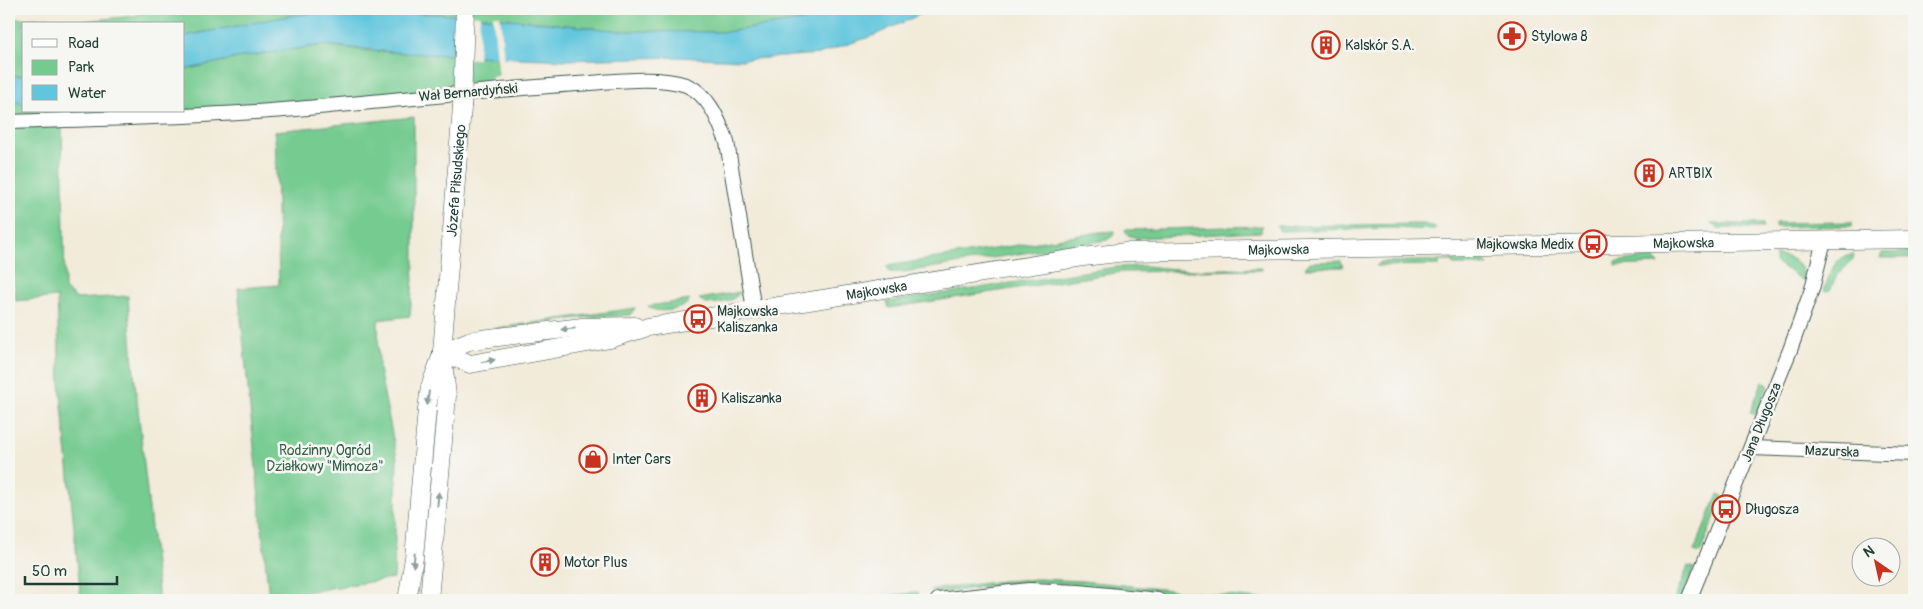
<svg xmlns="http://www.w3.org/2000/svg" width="1923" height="609" font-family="Pangolin,sans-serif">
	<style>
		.green { fill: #74cb90; stroke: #4a8462 }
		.water { fill: #60c6dd; stroke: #408288 }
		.pier { fill: #f2ebda }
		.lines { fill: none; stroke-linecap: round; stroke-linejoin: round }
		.minor-casing { stroke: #3f574d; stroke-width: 16 }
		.major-casing { stroke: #3f574d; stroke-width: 19 }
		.minor { stroke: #fff; stroke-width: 14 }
		.major { stroke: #fff; stroke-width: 18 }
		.major-bridge-casing { stroke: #3f574d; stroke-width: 19; stroke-linecap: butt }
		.major-bridge { stroke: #fff; stroke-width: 18 }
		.oneway { fill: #8f9e9a }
		.labels { text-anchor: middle; stroke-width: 5; stroke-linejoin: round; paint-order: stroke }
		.poi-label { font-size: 14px; fill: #1f3d34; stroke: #f6f6f2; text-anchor: start }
		.street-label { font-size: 14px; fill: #1f3d34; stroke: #f6f6f2 }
		.park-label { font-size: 14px; fill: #34604b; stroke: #f6f6f2 }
	</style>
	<rect width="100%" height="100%" fill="#f6f6f2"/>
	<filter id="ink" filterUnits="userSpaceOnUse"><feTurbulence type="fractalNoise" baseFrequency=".02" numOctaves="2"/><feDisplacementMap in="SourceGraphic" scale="10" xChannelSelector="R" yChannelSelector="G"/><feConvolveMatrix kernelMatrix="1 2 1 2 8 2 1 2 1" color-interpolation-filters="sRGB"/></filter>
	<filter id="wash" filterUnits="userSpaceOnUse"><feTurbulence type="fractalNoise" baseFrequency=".0096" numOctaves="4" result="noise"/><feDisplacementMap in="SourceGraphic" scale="20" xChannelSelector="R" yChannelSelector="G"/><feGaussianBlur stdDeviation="1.12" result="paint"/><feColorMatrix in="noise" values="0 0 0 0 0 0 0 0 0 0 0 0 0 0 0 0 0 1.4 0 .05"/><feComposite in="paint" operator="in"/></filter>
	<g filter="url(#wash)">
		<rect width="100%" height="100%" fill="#f2ebda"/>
		<g class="green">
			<polygon points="153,9 841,9 801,21 725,32 621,31 500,18 436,14 323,12 290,16 184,36 184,24 24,24 24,76 9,76 9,19 49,18 74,22 133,16"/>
			<polygon points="324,45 370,51 496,57 498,75 491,77 487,83 460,83 426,92 248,107 184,110 184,70 241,57"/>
			<polygon points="9,102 24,103 24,111 142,111 9,115"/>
			<polygon points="414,117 414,267 410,316 378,320 379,369 397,458 394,578 269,598 238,288 279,285 275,131"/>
			<polygon points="62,126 65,289 77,299 128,296 133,363 159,600 81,600 60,385 57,297 16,301 9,230 9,128"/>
			<polygon points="1852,222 1852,226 1775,227 1775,223"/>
			<polygon points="1424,224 1437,228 1434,230 1392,228 1280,231 1277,226"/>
			<polygon points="1711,224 1763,224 1763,228 1718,228"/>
			<polygon points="1262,226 1261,232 1137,238 1128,235 1125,230"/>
			<polygon points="1115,231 1114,235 1107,240 904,272 889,272 887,266 1100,232"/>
			<polygon points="1914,252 1914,258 1880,258 1882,253"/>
			<path d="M1854,254L1853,259L1836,277L1831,289L1827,291L1824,290C1830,275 1834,254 1854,254Z"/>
			<path d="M1775,255C1790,255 1805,264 1804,281L1775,262Z"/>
			<polygon points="1654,256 1659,264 1616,266 1616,262"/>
			<polygon points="1478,259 1484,261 1488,265 1454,265 1453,261 1439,261 1439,265 1376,266 1381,262"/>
			<polygon points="1341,261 1343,267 1305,268 1310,262"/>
			<polygon points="1145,266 1186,270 1262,268 1262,270 1122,272 889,308 887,302 1116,267"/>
			<path d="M740,292C733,303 718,303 706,304L699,299Z"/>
			<path d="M690,300C685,310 656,315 648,306Z"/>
			<polygon points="635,308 630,315 578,318 495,330 497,328"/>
			<polygon points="1762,382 1768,385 1756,415 1750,413"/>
			<polygon points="1718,494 1723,496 1700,553 1694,551"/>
			<polygon points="1688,566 1694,568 1681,600 1674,600"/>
			<polygon points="1038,579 1082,581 1270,600 1225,600 1087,586 1042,583 996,585 936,594 930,590 1002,581"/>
			<path d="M918,592L917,595C902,604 878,600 861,600Z"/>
		</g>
		<g class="water">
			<polygon points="841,9 932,9 875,35 819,54 741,60 675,57 566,60 403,53 324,45 241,57 184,70 184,36 289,16 323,12 436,14 500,18 621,31 725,32 801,21"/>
			<polygon points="9,76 24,76 24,103 9,102"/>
		</g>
		<g class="pier">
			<polygon points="456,13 480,15 478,59 455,58"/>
			<polygon points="493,15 500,16 504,60 497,59"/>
		</g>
	</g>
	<g filter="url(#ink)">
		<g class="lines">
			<g class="minor-casing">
				<g id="minor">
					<path d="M9,122C108,118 208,117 307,108C397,100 487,90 577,84C609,82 657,75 686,85C709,94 719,121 727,142L754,310"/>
					<polyline points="1751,448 1914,454"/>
					<polyline points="938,600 1029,590 1079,592 1158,600"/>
					<polyline points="1689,600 1790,350 1812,289 1824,240"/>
				</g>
			</g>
			<g class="major-casing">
				<g id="major">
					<path id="s1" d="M442,352L470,364L610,339L648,327L1083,257L1126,252L1914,239"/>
					<polyline points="442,352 469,341 481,339 582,327 635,326"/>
					<polyline points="407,600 414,558 427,409 430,387 441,357"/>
					<path id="s2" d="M429,600L447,396L442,352L462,107"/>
				</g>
			</g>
			<use href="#minor" class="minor"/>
			<use href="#major" class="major"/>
			<g class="major-bridge-casing">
				<polyline id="major-bridge" points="462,107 465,9"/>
			</g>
			<use href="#major-bridge" class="major-bridge"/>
		</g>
		<defs><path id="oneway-solid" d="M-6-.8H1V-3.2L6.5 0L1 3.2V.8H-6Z" transform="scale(1.25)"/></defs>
		<g class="oneway">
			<use href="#oneway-solid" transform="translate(568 329) rotate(174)"/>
			<use href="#oneway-solid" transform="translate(488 361) rotate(-10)"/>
			<use href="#oneway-solid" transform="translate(428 398) rotate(98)"/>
			<use href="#oneway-solid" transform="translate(438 499) rotate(-85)"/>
			<use href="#oneway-solid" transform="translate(414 560) rotate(96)"/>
		</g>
	</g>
	<defs>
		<g id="pharmacy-ring" transform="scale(1.4375)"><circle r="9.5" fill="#f6f6f2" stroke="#c8321e" stroke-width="1.5"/><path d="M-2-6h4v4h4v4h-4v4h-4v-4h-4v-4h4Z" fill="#c8321e"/></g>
		<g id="building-ring" transform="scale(1.4375)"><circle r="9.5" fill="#f6f6f2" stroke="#c8321e" stroke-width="1.5"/><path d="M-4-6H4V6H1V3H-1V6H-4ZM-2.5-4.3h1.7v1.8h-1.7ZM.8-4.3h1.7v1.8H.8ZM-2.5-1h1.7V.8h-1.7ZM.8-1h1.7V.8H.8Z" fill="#c8321e"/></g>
		<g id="bus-ring" transform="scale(1.4375)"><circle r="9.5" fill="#f6f6f2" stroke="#c8321e" stroke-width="1.5"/><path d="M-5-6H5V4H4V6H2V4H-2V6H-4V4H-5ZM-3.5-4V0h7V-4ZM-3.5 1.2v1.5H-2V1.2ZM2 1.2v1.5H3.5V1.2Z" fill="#c8321e"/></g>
		<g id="shop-ring" transform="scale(1.4375)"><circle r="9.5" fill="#f6f6f2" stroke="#c8321e" stroke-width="1.5"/><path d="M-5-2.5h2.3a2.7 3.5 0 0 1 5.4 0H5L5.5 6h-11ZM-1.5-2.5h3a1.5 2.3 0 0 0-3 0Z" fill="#c8321e"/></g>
	</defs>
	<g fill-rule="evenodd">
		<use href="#pharmacy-ring" x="1512" y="36"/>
		<use href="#building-ring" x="1326" y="45"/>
		<use href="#building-ring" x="1649" y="173"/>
		<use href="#bus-ring" x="1593" y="244"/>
		<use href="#bus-ring" x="698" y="319"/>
		<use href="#building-ring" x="702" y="398"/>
		<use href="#shop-ring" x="593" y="459"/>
		<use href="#bus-ring" x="1726" y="509"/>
		<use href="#building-ring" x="545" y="562"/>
	</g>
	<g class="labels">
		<g class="poi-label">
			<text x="1531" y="41">Stylowa 8</text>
			<text x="1345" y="50">Kalskór S.A.</text>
			<text x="1668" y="178">ARTBIX</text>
			<text x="1574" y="249" text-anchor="end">Majkowska Medix</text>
			<text x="717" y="316">Majkowska<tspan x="717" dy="16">Kaliszanka</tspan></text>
			<text x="721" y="403">Kaliszanka</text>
			<text x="612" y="464">Inter Cars</text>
			<text x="1745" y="514">Długosza</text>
			<text x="564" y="567">Motor Plus</text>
		</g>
		<g class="street-label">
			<text transform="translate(468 92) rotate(-5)" y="5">Wał Bernardyński</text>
			<text dy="5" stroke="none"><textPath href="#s2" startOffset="421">Józefa Piłsudskiego</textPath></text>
			<text dy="5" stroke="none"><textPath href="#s1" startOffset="1254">Majkowska</textPath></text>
			<text dy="5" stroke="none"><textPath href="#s1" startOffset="849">Majkowska</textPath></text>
			<text dy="5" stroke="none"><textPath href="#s1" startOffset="444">Majkowska</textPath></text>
			<text transform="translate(1761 422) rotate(-68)" y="5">Jana Długosza</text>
			<text transform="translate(1832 451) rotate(2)" y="5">Mazurska</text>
		</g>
		<g class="park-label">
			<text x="325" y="455">Rodzinny Ogród<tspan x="325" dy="16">Działkowy "Mimoza"</tspan></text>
		</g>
	</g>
	<rect width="1923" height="609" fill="none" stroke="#f6f6f2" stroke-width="30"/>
	<rect x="22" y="22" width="162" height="90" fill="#f6f6f2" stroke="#a0aca6"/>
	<rect x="32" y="39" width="25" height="8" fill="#ffffff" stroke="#a0aca6"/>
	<text x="68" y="48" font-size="15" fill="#1f3d34">Road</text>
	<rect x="32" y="60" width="25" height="15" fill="#74cb90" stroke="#a0aca6"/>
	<text x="68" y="72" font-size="15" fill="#1f3d34">Park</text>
	<rect x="32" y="85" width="25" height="15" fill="#60c6dd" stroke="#a0aca6"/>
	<text x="68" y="98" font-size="15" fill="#1f3d34">Water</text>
	<g transform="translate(1876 562) rotate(326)"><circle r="24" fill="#f6f6f2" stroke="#a0aca6"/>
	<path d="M0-4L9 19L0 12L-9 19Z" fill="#c8321e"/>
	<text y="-8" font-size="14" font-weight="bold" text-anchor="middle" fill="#1f3d34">N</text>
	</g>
	<path d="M25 576v8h92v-8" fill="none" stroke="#1f3d34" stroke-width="2.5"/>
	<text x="32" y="576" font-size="15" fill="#1f3d34" stroke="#f6f6f2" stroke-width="4" paint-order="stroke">50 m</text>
</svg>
